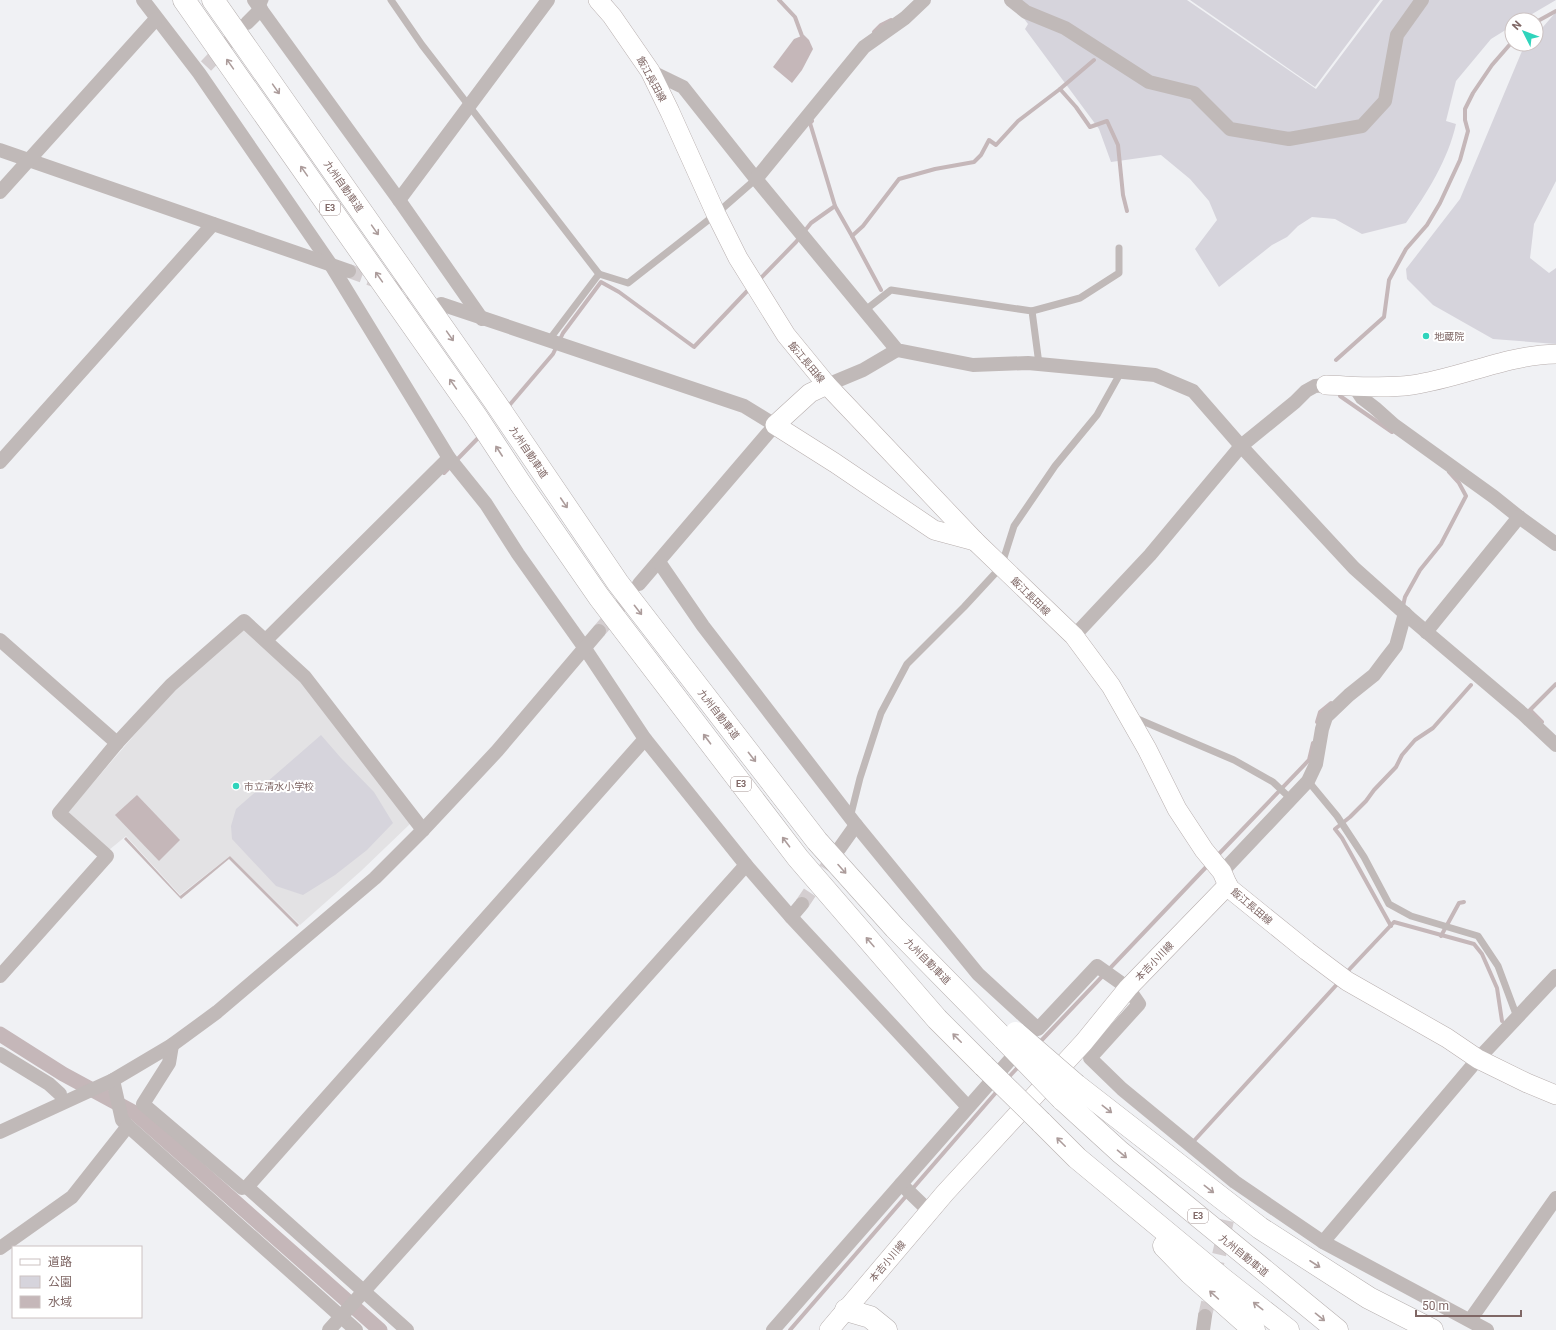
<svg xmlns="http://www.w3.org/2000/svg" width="1556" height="1330" font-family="Roboto,'Noto Sans JP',sans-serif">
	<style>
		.built { fill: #e3e2e4 }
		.green { fill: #d6d4dc }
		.water { fill: #c5b7b9 }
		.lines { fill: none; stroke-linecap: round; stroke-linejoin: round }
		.stream { stroke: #c5b7b9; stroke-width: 4 }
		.canal { stroke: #c5b7b9; stroke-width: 15 }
		.street-tunnel { stroke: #d4ced0; stroke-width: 14; stroke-dasharray: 14 7; stroke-linecap: butt }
		.secondary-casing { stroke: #b7aead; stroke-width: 20 }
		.highway-casing { stroke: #b5afae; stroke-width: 23 }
		.lane { stroke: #c0b9b8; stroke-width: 7 }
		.street { stroke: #c0b9b8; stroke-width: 14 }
		.secondary { stroke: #fff; stroke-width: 19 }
		.highway { stroke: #fff; stroke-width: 22 }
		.highway-bridge-casing { stroke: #b5afae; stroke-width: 23; stroke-linecap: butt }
		.highway-bridge { stroke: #fff; stroke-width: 22 }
		.oneway { stroke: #ac9c9b }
		.poi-dot { fill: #2fd4bc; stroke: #fff; stroke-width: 1.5 }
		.labels { text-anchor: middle; stroke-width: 4; stroke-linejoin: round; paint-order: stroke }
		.shield { fill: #fff; stroke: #a59593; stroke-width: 1 }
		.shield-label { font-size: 9px; font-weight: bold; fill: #7f6765 }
		.street-label { font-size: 10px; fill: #7f6765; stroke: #fff }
		.poi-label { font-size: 10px; fill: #7f6765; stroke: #fff; text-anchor: start }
	</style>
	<rect width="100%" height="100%" fill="#f0f1f4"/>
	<polygon class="built" points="241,630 246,630 300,678 411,823 361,871 300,925 230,856 180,895 126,836 109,850 68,812 174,689"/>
	<g class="green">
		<path d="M1010,0H1187L1316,89L1383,0H1556L1522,20H1512V26L1491,39L1456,81L1446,121L1456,124C1448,160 1427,193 1406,223L1362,234L1335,219L1312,217L1298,226L1287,237L1272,245L1219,287L1195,249L1217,220L1209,201L1190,179L1161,155L1111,162L1099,129L1025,29L1028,24Z"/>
		<polygon points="1190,0 1380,0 1315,87"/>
		<polygon points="1556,12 1556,181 1534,224 1530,258 1549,273 1556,268 1556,344 1493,339 1433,305 1407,279 1406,269 1460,199 1522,51 1528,44 1536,44 1536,35"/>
		<polygon points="321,735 341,758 374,792 393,823 367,850 335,875 303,895 276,886 232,839 231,826 236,809"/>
	</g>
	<g class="water">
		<polygon points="804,35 809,40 813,49 802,70 792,83 773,67 794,39"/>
		<polygon points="137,795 180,840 159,861 115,815"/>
		<polygon points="126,837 180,896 230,856 299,925 297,927 229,859 181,899 124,839"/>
	</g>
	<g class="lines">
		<g class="stream">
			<polyline points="779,0 795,17 802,36"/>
			<polyline points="1536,22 1556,11"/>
			<polyline points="874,32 881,25 891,20"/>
			<polyline points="1060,89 1076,107 1090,127 1107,121 1118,145 1123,195 1127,211"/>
			<polyline points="835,206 852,236 863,226 899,179 935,169 974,162 981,155 989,140 996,145 1018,121 1060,89 1094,60"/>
			<polyline points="852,236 881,290"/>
			<polyline points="758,281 796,242 811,223 835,206 810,123 812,121"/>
			<polyline points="1336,360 1384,317 1389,280 1406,249 1427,225 1440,203 1460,160 1468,131 1465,120 1465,109 1473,93 1492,65 1512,42"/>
			<polyline points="1340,396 1392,432"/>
			<polyline points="507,408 553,354 563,333 601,282 619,292 694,347 750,288"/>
			<polyline points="444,473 481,435"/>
			<polyline points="1403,606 1405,597 1420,570 1441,544 1466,496 1459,483 1449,472"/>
			<polyline points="1317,722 1320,712 1331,703"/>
			<polyline points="1542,722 1530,710 1556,684"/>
			<polyline points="1217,856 1309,760 1313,743"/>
			<polyline points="1391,926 1342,838 1335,829 1350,817 1366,801 1374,790 1396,767 1402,755 1415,740 1433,728 1471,685"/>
			<polyline points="1441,936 1459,903 1464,902"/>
			<polyline points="1345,974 1394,922 1474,944 1482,954 1497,988 1502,1021"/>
			<polyline points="1039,1043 1209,864"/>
			<polyline points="1007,1079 1020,1065"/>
			<polyline points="1192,1143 1340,981"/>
			<polyline points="790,1330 999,1089"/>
		</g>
		<polyline class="canal" points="0,1034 63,1074 135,1113 380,1330"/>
		<g class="street-tunnel">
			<polyline points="206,66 242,28"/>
			<polyline points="349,271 422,297"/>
			<polyline points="599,631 634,590"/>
			<polyline points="802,904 836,853"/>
			<polyline points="1205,1316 1231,1203"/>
		</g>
		<g class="secondary-casing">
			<g id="secondary">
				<polyline points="598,0 612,16 650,71 670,112 716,214 738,258 786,335 827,385 975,541 1074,636 1111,686 1147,749 1177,809 1204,850 1222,872 1229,888 1307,951 1347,981 1447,1038 1478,1059 1527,1083 1556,1095"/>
				<polyline points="827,385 810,393 775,425 835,463 934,530 975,541"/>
				<path d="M1326,385C1355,386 1383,389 1412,385C1461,378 1506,355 1556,354"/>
				<polyline points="829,1330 945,1193 1084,1042 1128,988 1228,885"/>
			</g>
		</g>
		<g class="highway-casing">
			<g id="highway">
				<polyline points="184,0 476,416 520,483 599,597 798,858 937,1019 984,1066"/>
				<polyline points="213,0 495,402 618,583 817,841 895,928 1004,1039"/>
				<polyline points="1076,1085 1260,1228 1369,1298 1432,1330"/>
				<polyline points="1062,1099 1120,1152 1337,1330"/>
				<polyline points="1041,1122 1077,1158 1224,1280 1288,1330"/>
				<polyline points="1164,1246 1191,1274 1254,1330"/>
				<polyline points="846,1310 870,1317 886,1330"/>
			</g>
		</g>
		<g class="lane">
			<polyline points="391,0 422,45 599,274 549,340"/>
			<polyline points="261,9 265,0"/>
			<polyline points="599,274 628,283 716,214 756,179"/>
			<polyline points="864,311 891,290 1032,311 1039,364"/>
			<polyline points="1032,311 1080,298 1119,273 1119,248"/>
			<polyline points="1133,717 1234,760 1273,782 1291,799"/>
			<polyline points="1308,781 1337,816 1364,857 1389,904 1411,916 1478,936 1498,966 1517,1017"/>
			<polyline points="850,818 860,778 881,713 907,664 964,607 1001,567 1014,526 1055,466 1097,415 1121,372"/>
		</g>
		<g class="street">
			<polyline points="143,0 199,73 331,265 449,458 486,504 518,554 584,647 645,739 746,865 791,917 968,1107"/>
			<polyline points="254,0 399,200 482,319"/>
			<polyline points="1011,0 1026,12 1065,28 1149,82 1194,93 1230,129 1289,139 1362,126 1385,101 1397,35 1422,0"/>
			<polyline points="247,23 261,9"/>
			<polyline points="650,71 683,87 756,179 897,350 973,365 1028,363 1155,375 1193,391 1241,446 1354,568 1410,618 1523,714 1556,745"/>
			<polyline points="0,150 349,271"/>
			<polyline points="756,179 864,47 905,18 924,0"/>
			<polyline points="0,192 156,19"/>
			<polyline points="399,200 548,0"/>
			<polyline points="441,304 744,406 775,425 639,584"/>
			<polyline points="827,385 863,370 897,350"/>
			<polyline points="1354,386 1362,398 1375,408 1394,425 1494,497 1519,517 1556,544"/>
			<polyline points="0,462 213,224"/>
			<polyline points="659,562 703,626 856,825 978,974 1038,1029 1097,966 1128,988 1139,1004 1090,1058 1122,1089 1235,1182 1323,1242 1487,1330"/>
			<polyline points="1426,632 1519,517"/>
			<polyline points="1074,636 1150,555 1241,446 1295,402 1306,391 1315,386 1326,385"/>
			<polyline points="0,640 117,743"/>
			<polyline points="266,640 449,458"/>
			<polyline points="839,849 856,825"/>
			<polyline points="1222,872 1308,781 1316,764 1322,729 1326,717 1349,695 1374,675 1386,659 1396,646 1405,613"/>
			<polyline points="791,917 802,904"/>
			<polyline points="0,976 107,856 59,813 117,743 171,685 244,621 305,677 423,830"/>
			<polyline points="172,1045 169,1063 143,1104 242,1188 247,1187 645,739"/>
			<polyline points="0,1054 49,1084 60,1094"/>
			<polyline points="113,1080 122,1120 128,1126 356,1330"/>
			<polyline points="0,1132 113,1080 172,1045 217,1012 375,878 423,830 497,751 599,631"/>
			<polyline points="901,1184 929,1211"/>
			<polyline points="247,1187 407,1330"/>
			<polyline points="1323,1242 1478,1059 1556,976"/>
			<polyline points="0,1248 72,1197 128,1126"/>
			<polyline points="1470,1320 1556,1198"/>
			<polyline points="329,1330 746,865"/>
			<polyline points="773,1330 1022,1046"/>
			<polyline points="1203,1330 1205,1316"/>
		</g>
		<use href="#secondary" class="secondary"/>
		<use href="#highway" class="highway"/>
		<g class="highway-bridge-casing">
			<g id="highway-bridge">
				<polyline points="1016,1033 1076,1085"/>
				<polyline points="1004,1039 1062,1099"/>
				<polyline points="984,1066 1041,1122"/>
			</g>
		</g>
		<use href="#highway-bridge" class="highway-bridge"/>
	</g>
	<defs><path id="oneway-shaft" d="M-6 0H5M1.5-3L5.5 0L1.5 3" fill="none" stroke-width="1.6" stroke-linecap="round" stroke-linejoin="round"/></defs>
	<g class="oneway">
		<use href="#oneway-shaft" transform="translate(230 64) rotate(-125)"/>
		<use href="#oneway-shaft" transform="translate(276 89) rotate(55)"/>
		<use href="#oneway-shaft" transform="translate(304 171) rotate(-125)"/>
		<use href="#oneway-shaft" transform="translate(375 230) rotate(55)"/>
		<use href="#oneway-shaft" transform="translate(379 277) rotate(-125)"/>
		<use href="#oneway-shaft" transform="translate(450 336) rotate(55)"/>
		<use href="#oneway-shaft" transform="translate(453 384) rotate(-125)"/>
		<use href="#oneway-shaft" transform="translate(499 451) rotate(-123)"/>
		<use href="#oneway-shaft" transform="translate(564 503) rotate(56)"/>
		<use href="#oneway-shaft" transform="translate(638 610) rotate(52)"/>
		<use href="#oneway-shaft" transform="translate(707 739) rotate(-127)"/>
		<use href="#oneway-shaft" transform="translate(752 757) rotate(52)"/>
		<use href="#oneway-shaft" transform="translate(786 842) rotate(-127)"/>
		<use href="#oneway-shaft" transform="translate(842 869) rotate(48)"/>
		<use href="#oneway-shaft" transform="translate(870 942) rotate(-131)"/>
		<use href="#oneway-shaft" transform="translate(957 1038) rotate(-135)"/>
		<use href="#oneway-shaft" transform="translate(1107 1109) rotate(38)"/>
		<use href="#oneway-shaft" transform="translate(1061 1142) rotate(-135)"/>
		<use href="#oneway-shaft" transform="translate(1122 1154) rotate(40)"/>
		<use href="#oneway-shaft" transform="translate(1209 1189) rotate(38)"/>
		<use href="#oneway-shaft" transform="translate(1315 1264) rotate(33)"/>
		<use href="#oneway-shaft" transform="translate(1214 1295) rotate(-138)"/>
		<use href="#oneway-shaft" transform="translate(1258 1306) rotate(-142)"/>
		<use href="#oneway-shaft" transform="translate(1320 1317) rotate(39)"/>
	</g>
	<g class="poi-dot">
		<circle cx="1426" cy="336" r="4"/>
		<circle cx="236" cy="786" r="4"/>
	</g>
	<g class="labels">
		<g class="shield">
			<rect x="320" y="201" width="20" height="14" rx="3"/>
			<rect x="731" y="777" width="20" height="14" rx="3"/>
			<rect x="1188" y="1209" width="20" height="14" rx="3"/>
		</g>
		<g class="shield-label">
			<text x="330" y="211">E3</text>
			<text x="741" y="787">E3</text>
			<text x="1198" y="1219">E3</text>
		</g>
		<g class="street-label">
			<text transform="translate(652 79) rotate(61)" y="4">飯江長田線</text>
			<text transform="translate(344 186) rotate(55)" y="4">九州自動車道</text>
			<text transform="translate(807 362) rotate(50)" y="4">飯江長田線</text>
			<text transform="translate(529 452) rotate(56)" y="4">九州自動車道</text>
			<text transform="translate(1031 596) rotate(44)" y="4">飯江長田線</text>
			<text transform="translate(719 714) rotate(52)" y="4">九州自動車道</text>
			<text transform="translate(1252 906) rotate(40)" y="4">飯江長田線</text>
			<text transform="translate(928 961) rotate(45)" y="4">九州自動車道</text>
			<text transform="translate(1154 961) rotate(-46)" y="4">本吉小川線</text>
			<text transform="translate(1244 1255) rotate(39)" y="4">九州自動車道</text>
			<text transform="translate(887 1261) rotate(-50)" y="4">本吉小川線</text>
		</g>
		<g class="poi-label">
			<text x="1434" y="340">地蔵院</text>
			<text x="244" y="790">市立清水小学校</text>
		</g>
	</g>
	<rect x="12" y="1246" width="130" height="72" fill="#ffffff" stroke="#ccc2c1"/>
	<rect x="20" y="1259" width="20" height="6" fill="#ffffff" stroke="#ccc2c1"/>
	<text x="48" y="1266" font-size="12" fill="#7f6765">道路</text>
	<rect x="20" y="1276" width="20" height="12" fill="#d6d4dc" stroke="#ccc2c1"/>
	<text x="48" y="1286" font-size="12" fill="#7f6765">公園</text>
	<rect x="20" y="1296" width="20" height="12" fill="#c5b7b9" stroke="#ccc2c1"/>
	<text x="48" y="1306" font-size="12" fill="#7f6765">水域</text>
	<g transform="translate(1524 32) rotate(312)"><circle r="19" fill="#ffffff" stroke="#ccc2c1"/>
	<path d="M0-3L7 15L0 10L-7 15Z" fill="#2fd4bc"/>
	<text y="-6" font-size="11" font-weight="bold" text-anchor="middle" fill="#7f6765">N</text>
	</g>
	<path d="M1416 1310v6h105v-6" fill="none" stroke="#7f6765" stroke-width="2"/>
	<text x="1422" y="1310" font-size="12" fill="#7f6765" stroke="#ffffff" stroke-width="3" paint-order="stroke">50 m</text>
</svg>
